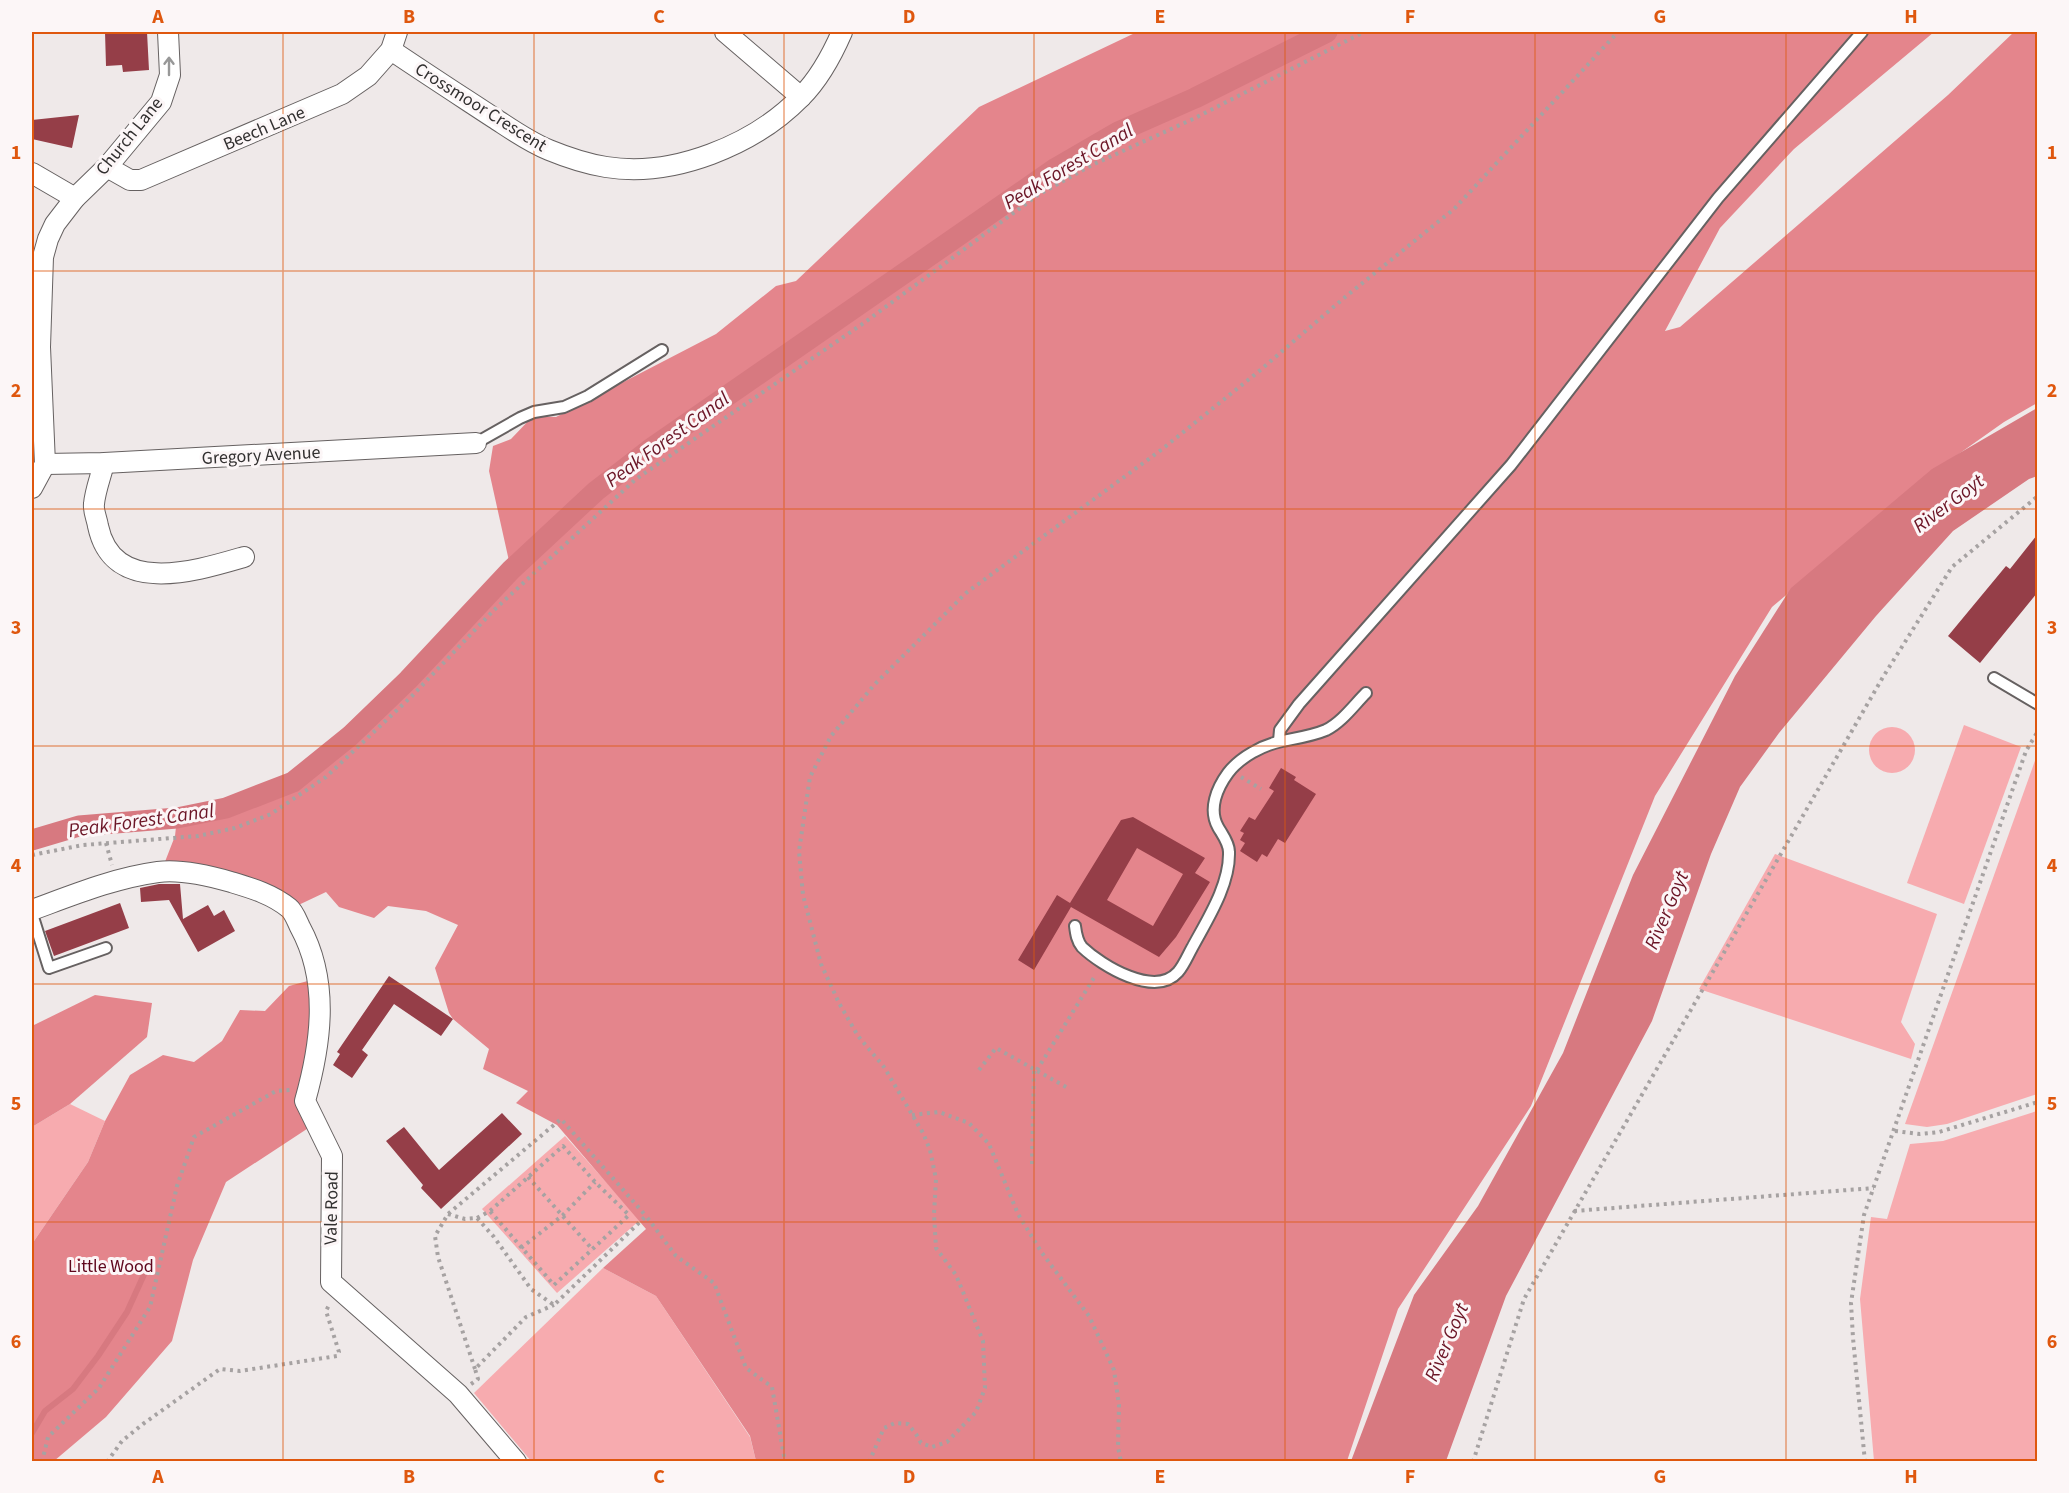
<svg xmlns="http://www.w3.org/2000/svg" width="2069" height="1493" font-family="'Source Sans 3',sans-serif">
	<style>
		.green { fill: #f7abaf }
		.forest { fill: #e4858c }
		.water { fill: #d77980 }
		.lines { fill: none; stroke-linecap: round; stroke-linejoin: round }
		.stream { stroke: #d77980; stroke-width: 6 }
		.canal { stroke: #d77980; stroke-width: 21 }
		.building { fill: #953e48; fill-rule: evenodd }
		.service-casing { stroke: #666161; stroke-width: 14 }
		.minor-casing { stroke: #666161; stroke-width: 22 }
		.path { stroke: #a6a2a2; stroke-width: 4; stroke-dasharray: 3 4.5; stroke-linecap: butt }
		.service { stroke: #fff; stroke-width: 10 }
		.minor { stroke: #fff; stroke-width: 20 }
		.oneway { stroke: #989898 }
		.grid { fill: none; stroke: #df570e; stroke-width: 1.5; stroke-opacity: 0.55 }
		.labels { text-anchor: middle; stroke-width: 6; stroke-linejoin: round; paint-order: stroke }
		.street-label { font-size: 18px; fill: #323030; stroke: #fcf6f7 }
		.park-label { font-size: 18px; fill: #5f071d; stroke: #fcf6f7 }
		.water-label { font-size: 20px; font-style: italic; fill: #6b1526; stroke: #fcf6f7 }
		.neatline { fill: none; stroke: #df570e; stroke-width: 2 }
		.grid-label { font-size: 20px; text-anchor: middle; font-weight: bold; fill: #df570e }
	</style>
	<rect width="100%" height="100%" fill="#efe9e9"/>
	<g class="green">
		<polygon points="1964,725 2021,747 1964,904 1907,883"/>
		<circle cx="1892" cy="750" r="23"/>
		<polygon points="2037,755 2037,1094 1947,1124 1927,1127 1905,1124"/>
		<polygon points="1775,854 1937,914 1901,1022 1915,1044 1911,1059 1699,989"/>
		<polygon points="70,1104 105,1121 88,1162 32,1244 32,1127"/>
		<polygon points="2037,1111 2037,1461 1874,1461 1860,1299 1871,1217 1887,1219 1910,1144 1943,1141"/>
		<polygon points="565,1136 640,1220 557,1293 482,1209"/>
		<polygon points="603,1268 656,1296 750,1437 756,1461 531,1461 474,1393"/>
	</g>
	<g class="forest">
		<polygon points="1137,32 1934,32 1794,149 1720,228 1665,331 1680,327 1948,95 2014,32 2037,32 2037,403 2004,422 1919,482 1772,607 1655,796 1531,1106 1398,1309 1347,1461 756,1461 750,1436 656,1296 603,1268 646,1229 557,1125 516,1103 528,1091 483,1069 489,1049 453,1019 449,1013 435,968 458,925 426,911 388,906 374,918 339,907 326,892 290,909 161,872 175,836 177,818 226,808 293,782 318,763 350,736 408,680 511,570 489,471 493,446 511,439 533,416 556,417 716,334 776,286 796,281 979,107"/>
		<polygon points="319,978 305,1101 316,1123 226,1182 193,1260 172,1341 106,1417 54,1461 32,1462 32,1244 88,1162 105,1121 130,1075 163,1055 194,1062 222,1041 240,1010 265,1011 289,986"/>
		<polygon points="95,995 152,1003 147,1037 70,1104 32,1127 32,1026"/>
	</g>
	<polygon class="water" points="2037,408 2037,476 2029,479 1953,531 1876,616 1779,733 1740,787 1711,854 1652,1021 1506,1296 1446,1461 1351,1461 1414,1295 1478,1206 1563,1053 1633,875 1735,676 1791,588 1932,469"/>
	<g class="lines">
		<polyline class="stream" points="32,1433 45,1411 73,1389 98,1356 127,1312 147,1268"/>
		<polyline class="canal" points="32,840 79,826 177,818 226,808 293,782 350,736 408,680 511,570 596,491 649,450 1056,168 1118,132 1195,98 1327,32"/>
	</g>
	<g class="building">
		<polygon points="105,32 147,32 149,70 123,72 122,65 106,66"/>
		<polygon points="79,115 72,148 32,139 32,120"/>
		<polygon points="2037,535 2037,593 1980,663 1948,636 2006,566 2010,569"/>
		<polygon points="1281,768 1296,777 1294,780 1316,794 1285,843 1278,839 1267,857 1262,854 1257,862 1240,851 1245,843 1240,840 1244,833 1240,831 1249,817 1255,820 1274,791 1269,788"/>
		<path d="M1133,817L1205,858L1195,873L1210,882L1176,937L1159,957L1071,907L1034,970L1018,960L1057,895L1070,903L1121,820ZM1137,848L1183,874L1153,926L1107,900Z"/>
		<polygon points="159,884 180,884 183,919 208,905 214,916 224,910 235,931 198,952 169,900 141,902 140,888"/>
		<polygon points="120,903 129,928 54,956 45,931"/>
		<polygon points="389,976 453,1019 441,1036 394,1004 362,1050 368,1055 352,1078 333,1065 340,1054 337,1052"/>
		<polygon points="502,1113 522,1134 441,1209 421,1188 423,1185 386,1141 404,1127 439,1170"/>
	</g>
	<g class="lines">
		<g class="service-casing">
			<g id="service">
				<polyline points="476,443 520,418 534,412 564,407 588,396 662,350"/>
				<polyline points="1994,678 2038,704"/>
				<polyline points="1279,741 1280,730 1299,704 1511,465 1718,198 1862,32"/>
				<polyline points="32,914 49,968 106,948"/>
				<path d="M1075,926C1076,934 1077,941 1082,947C1102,966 1155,998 1178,972C1184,965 1188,955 1192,948C1207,920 1230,885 1229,852C1229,843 1222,834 1218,827C1208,809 1217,788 1228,773C1240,757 1263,745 1282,741C1297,738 1312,736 1326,730C1342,722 1354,705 1366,693"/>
			</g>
		</g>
		<g class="minor-casing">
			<g id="minor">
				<polyline points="725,32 801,97"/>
				<path d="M391,50C425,73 459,95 494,118C511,129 529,142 549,150C566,157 587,164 606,167C673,178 754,145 801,97C819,79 832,55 842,32"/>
				<polyline points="107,167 130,180 141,180 342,94 368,76 391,50 397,32"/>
				<polyline points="32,173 75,198"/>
				<path d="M104,463C101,476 95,491 94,504C93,511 97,519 98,526C113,597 196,571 244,557"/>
				<polyline points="45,464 104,463 476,443"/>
				<polyline points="32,488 45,464 40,347 43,257 48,239 55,224 75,198 107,167 161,102 170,75 168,32"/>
				<path d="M32,910C73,895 114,878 158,872C180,869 210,876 231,882C251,888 272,894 289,908C294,912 297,921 300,927C330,982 321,1044 305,1101L332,1156L331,1282L458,1394L516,1462"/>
			</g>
		</g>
		<g class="path">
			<polyline points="1241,777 1261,789"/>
			<polyline points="106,843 112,865"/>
			<polyline points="32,855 83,845 198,836 235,828 271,814 326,777 412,696 493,611 636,479 861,325 1038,195 1092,165 1193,119 1364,32"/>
			<polyline points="979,1070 996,1048 1068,1088"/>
			<polyline points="1037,1070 1095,976"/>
			<polyline points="912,1115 939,1112 969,1123 989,1144 1018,1214 1042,1253 1089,1316 1114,1370 1119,1405 1118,1447 1121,1462"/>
			<polyline points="1895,1131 1920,1134 1939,1132 2038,1102"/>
			<polyline points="1032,1164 1034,1068"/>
			<polyline points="528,1177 593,1250"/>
			<polyline points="1574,1211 1874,1188"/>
			<polyline points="448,1214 465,1219 477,1218 494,1237 531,1289 554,1305 646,1216 676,1256 714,1283 746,1368 772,1387 785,1462"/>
			<polyline points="477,1218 490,1211 563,1146 595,1182 629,1215 554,1285 490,1211"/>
			<polyline points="521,1248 563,1215 595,1182"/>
			<polyline points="475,1369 438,1257 435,1236 448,1214 561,1119 646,1216"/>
			<polyline points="471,1384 478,1379 475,1369 526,1317 554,1305"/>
			<polyline points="42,1462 48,1437 99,1388 150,1307 177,1186 194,1137 276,1091 290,1090"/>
			<polyline points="107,1462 122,1441 143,1424 220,1369 240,1371 337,1356 339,1352 326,1311 329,1305"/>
			<polyline points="869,1462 884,1428 895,1423 908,1424 916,1434 921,1443 932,1447 947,1442 976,1412 985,1388 983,1341 956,1275 936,1248 934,1214 936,1179 930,1150 923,1133 884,1067 858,1036 839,1003 821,964 803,895 799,851 810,777 831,736 875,684 966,593 1161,450 1258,372 1344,298 1454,209 1618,32"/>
			<polyline points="1473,1462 1524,1299 1883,677 1952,567 2038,496"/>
			<polyline points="1865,1462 1853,1338 1851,1303 1864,1215 2026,751 2038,731"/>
		</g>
		<use href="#service" class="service"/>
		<use href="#minor" class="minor"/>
	</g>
	<defs><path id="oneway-shaft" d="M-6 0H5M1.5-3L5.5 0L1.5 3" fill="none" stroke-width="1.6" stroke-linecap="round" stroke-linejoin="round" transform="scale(1.5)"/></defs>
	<use class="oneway" href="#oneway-shaft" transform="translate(169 66) rotate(-90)"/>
	<path class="grid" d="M283,32V1462M534,32V1462M784,32V1462M1034,32V1462M1285,32V1462M1535,32V1462M1786,32V1462M32,271H2038M32,509H2038M32,746H2038M32,984H2038M32,1222H2038"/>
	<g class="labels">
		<g class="street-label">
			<text transform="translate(481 107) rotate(32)" y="6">Crossmoor Crescent</text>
			<text transform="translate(264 128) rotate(-23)" y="6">Beech Lane</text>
			<text transform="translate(129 136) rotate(-51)" y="6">Church Lane</text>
			<text transform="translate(261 455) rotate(-3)" y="6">Gregory Avenue</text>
			<text transform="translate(331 1208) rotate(-89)" y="6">Vale Road</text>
		</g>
		<g class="park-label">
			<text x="111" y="1272">Little Wood</text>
		</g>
		<g class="water-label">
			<text transform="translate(1068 166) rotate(-31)" y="7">Peak Forest Canal</text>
			<text transform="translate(667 439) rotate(-36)" y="7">Peak Forest Canal</text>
			<text transform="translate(1948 503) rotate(-37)" y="7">River Goyt</text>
			<text transform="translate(141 820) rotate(-8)" y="7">Peak Forest Canal</text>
			<text transform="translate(1666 910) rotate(-67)" y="7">River Goyt</text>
			<text transform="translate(1446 1342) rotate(-67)" y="7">River Goyt</text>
		</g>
	</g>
	<rect width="2069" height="1493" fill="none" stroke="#fcf6f7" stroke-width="66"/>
	<rect x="33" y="33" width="2003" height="1427" class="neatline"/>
	<g class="grid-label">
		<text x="158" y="23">A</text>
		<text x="409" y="23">B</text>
		<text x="659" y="23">C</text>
		<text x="909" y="23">D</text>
		<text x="1160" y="23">E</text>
		<text x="1410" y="23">F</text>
		<text x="1660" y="23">G</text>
		<text x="1911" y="23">H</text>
		<text x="16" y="159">1</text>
		<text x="2052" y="159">1</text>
		<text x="16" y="397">2</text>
		<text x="2052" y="397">2</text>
		<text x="16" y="634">3</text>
		<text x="2052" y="634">3</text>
		<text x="16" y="872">4</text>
		<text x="2052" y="872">4</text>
		<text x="16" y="1110">5</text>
		<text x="2052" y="1110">5</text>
		<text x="16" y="1348">6</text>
		<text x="2052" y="1348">6</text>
		<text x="158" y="1483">A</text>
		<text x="409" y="1483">B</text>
		<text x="659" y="1483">C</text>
		<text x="909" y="1483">D</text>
		<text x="1160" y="1483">E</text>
		<text x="1410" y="1483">F</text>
		<text x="1660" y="1483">G</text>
		<text x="1911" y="1483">H</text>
	</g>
</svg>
